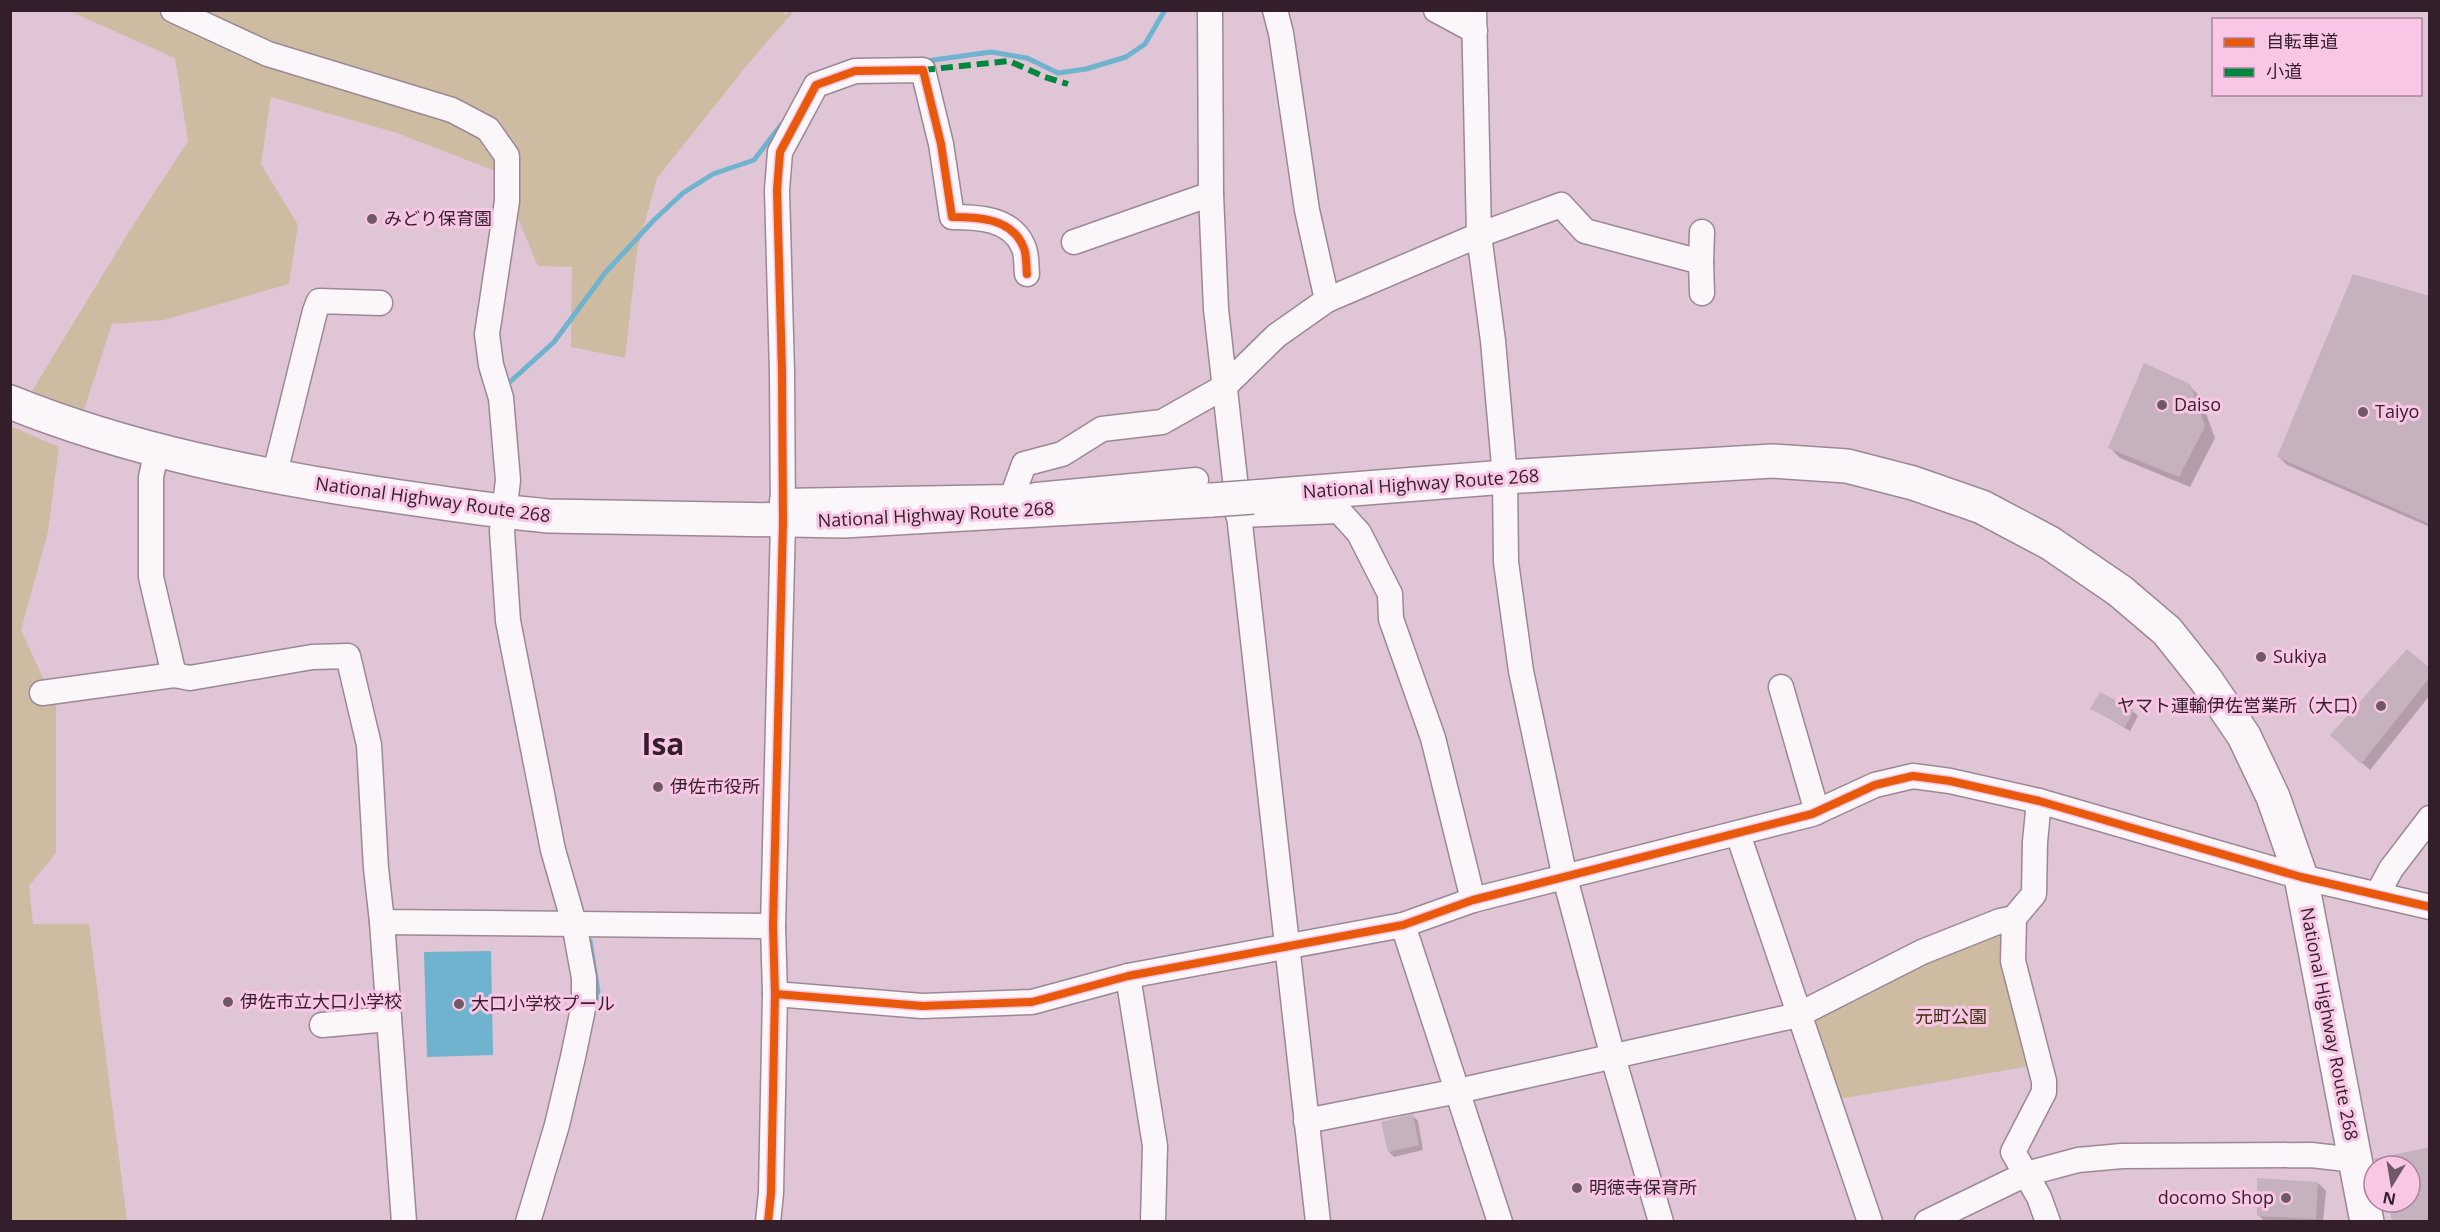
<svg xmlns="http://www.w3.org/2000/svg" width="2440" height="1232" font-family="'Open Sans','Noto Sans JP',sans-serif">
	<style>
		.green { fill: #cdbca1 }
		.water { fill: #6fb3ce }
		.shadow { fill: #0003 }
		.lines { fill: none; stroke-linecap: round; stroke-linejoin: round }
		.stream { stroke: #6fb3ce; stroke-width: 5 }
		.building { fill: #c6b1be }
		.minor-casing { stroke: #9c8895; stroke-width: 27 }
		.highway-casing { stroke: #9c8895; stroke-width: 36 }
		.path { stroke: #d6cdd3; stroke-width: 3; stroke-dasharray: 4.5 4.5; stroke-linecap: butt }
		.minor { stroke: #faf6f9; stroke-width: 24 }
		.highway { stroke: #faf6f9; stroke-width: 33 }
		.highway-bridge-casing { stroke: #9c8895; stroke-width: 36; stroke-linecap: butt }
		.highway-bridge { stroke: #faf6f9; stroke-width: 33 }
		.quiet { stroke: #00873e; stroke-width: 6; stroke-dasharray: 12 6; stroke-linecap: butt }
		.cycleway-casing { stroke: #fac6e6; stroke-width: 11 }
		.cycleway { stroke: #e8590c; stroke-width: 8 }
		.poi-dot { fill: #6f5967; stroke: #fac6e6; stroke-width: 2 }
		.labels { text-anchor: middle; stroke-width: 6; stroke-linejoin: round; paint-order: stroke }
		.poi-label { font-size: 18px; fill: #321f2b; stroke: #fac6e6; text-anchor: start }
		.street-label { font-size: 18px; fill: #321f2b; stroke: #fac6e6 }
		.park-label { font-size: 18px; fill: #39330e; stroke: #fac6e6 }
		.town-label { font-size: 30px; font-weight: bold; fill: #321f2b; stroke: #fac6e6 }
	</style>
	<rect width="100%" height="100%" fill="#e0c5d6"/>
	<g class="green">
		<polygon points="69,11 794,11 748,64 657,178 637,251 625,358 571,347 572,267 538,266 498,172 394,132 271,97 261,164 298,225 289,284 164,320 112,324 84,410 32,391 130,230 188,141 175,58"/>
		<polygon points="10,426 59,447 48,532 21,630 56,706 56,853 29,886 33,924 89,924 127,1221 11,1221"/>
		<polygon points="1995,927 2006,934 2001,969 2030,1066 1840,1099 1813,1024 1814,1017"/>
	</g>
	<polygon class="water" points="491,951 493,1055 427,1057 424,952"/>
	<g class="shadow">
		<polygon points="2430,298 2430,527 2287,465 2279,457"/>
		<polygon points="2189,385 2200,397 2215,438 2190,487 2120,458 2110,448"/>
		<polygon points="2430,670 2430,695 2370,770 2340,743"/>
		<polygon points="2101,694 2133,711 2138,716 2130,731 2092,708"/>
		<polygon points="1413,1116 1418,1121 1423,1150 1394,1157 1389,1152"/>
		<polygon points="2430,1148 2430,1222 2393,1222 2390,1202 2410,1202 2410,1166 2383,1166"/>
		<polygon points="2318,1183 2326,1191 2323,1222 2265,1222 2258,1215"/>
	</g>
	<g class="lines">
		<g class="stream">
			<polyline points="926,61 991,52 1027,58 1058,73 1086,69 1126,57 1145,44 1165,10"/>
			<polyline points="511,381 554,342 605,273 654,220 683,193 713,174 754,160 785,120"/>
			<polyline points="590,941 598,992 595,1009"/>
		</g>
	</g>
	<g class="building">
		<polygon points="2353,274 2430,296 2430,524 2277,457"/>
		<polygon points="2144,363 2190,384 2205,426 2179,477 2108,448"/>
		<polygon points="2407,649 2430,668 2430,677 2361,764 2330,735"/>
		<polygon points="2100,692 2134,710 2125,727 2090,709"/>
		<polygon points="1413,1114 1419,1145 1388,1152 1381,1122"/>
		<polygon points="2430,1147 2430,1221 2392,1221 2388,1202 2410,1202 2410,1166 2375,1166 2374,1159"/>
		<polygon points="2257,1178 2318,1182 2316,1219 2257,1216"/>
	</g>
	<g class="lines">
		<g class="minor-casing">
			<g id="minor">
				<polyline points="173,10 268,54 452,110 488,129 507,156 507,201 487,334 491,365 501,398 508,480 502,531 508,621 553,850 574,923 584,978 584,1004 573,1057 557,1125 528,1222"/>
				<polyline points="1210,10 1211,194 1216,309 1318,1222"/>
				<polyline points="1275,10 1281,33 1307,210 1327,300"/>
				<polyline points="1436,10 1475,31"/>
				<polyline points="1474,10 1479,235 1493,341 1505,477 1506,562 1521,671 1565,878 1613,1057 1661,1222"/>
				<polyline points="1074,242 1211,194"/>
				<polyline points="1701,262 1702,232"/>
				<polyline points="157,450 151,477 151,577 174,675 190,678 312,657 348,656 369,745 376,868 382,922 773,926"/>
				<polyline points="274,477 315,311 319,301 380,303"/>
				<polyline points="1036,495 1196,480"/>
				<polyline points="782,501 1012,497 1024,464 1062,454 1102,429 1162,422 1224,387 1276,336 1327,300 1479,235 1561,205 1585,231 1701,262 1702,293"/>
				<polyline points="1238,515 1339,511 1359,533 1390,594 1391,619 1433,738 1473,900"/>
				<polyline points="1781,687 1817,812"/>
				<polyline points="42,693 174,675"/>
				<polyline points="2039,801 2035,842 2034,894 2014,918 2013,961 2044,1081 2044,1092 2013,1152 2039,1197 2048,1222"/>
				<polyline points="1738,834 1870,1222"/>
				<polyline points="2377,895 2391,869 2430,818"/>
				<polyline points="382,922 404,1222"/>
				<polyline points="1403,925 1500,1222"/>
				<polyline points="1128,976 1155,1146 1153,1222"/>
				<polyline points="775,994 922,1006 1032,1002 1128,976 1403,925 1473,900 1812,814 1875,785 1913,776 1950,781 2039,801 2301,877 2430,907"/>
				<polyline points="322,1025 389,1019"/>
				<polyline points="1306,1121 1458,1091 1798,1015 1922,952 2000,921 2014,918"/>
				<path d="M768,1222L771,1193L775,994L773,926L783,522L782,372L777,190L780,152L816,85L855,71L923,70L941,144L952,217C978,217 1011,218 1023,246C1027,253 1026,265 1027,274"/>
				<polyline points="1927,1222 2026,1174 2078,1160 2122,1156 2311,1155 2355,1160"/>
			</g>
		</g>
		<g class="highway-casing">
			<g id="highway">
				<path d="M10,402C129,450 255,475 381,494C436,502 492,511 548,516L844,521L1212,500"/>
				<polyline points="1253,497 1505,477 1772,461 1847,466 1913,483 1982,507 2050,543 2120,591 2167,631 2206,680 2244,736 2273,797 2301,877 2367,1222"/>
			</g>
		</g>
		<polyline class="path" points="785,10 796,61 803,70"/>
		<use href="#minor" class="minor"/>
		<use href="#highway" class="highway"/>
		<g class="highway-bridge-casing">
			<polyline id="highway-bridge" points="1212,500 1253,497"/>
		</g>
		<use href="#highway-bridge" class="highway-bridge"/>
		<polyline class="quiet" points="923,70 1009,61 1045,77 1068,84"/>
		<g class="cycleway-casing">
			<g id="cycleway">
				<polyline points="775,994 922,1006 1032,1002 1128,976 1403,925 1473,900 1812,814 1875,785 1913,776 1950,781 2039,801 2301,877 2430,907"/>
				<path d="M768,1222L771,1193L775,994L773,926L783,522L782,372L777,190L780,152L816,85L855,71L923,70L941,144L952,217C978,217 1011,218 1023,246C1027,253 1026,265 1027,274"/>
			</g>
		</g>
		<use href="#cycleway" class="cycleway"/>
	</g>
	<g class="poi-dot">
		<circle cx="372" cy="219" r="6"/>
		<circle cx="2162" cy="405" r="6"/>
		<circle cx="2363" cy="412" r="6"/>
		<circle cx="2261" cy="657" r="6"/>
		<circle cx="2381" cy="706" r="6"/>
		<circle cx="658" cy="787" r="6"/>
		<circle cx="228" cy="1002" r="6"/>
		<circle cx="459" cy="1004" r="6"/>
		<circle cx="1577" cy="1188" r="6"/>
		<circle cx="2286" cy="1198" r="6"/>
	</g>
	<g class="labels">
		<g class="poi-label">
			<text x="384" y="225">みどり保育園</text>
			<text x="2174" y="411">Daiso</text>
			<text x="2375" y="418">Taiyo</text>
			<text x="2273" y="663">Sukiya</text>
			<text x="2369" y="712" text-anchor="end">ヤマト運輸伊佐営業所（大口）</text>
			<text x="670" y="793">伊佐市役所</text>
			<text x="240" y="1008">伊佐市立大口小学校</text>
			<text x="471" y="1010">大口小学校プール</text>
			<text x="1589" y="1194">明徳寺保育所</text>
			<text x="2274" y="1204" text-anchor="end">docomo Shop</text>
		</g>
		<g class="street-label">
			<text transform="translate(1421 484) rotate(-4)" y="6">National Highway Route 268</text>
			<text transform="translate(433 500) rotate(8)" y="6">National Highway Route 268</text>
			<text transform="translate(936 515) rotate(-3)" y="6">National Highway Route 268</text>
			<text transform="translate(2329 1024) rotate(79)" y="6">National Highway Route 268</text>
		</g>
		<g class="park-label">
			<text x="1951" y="1023">元町公園</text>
		</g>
		<g class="town-label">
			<text x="663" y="755">Isa</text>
		</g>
	</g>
	<rect width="2440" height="1232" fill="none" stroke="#321f2b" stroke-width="24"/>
	<rect x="2212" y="18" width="210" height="78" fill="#fac6e6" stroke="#aa839b" stroke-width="1.5"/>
	<rect x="2224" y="38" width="30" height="9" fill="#e8590c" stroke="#aa839b" stroke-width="1.5"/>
	<text x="2266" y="48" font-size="18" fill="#321f2b">自転車道</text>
	<rect x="2224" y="68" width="30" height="9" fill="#00873e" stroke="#aa839b" stroke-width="1.5"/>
	<text x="2266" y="78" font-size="18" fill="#321f2b">小道</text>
	<g transform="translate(2392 1184) rotate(191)"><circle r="28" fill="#fac6e6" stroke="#aa839b" stroke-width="1.5"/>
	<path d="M0-4.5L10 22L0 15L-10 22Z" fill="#6f5967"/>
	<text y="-9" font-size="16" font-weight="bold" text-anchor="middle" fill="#321f2b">N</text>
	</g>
</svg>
